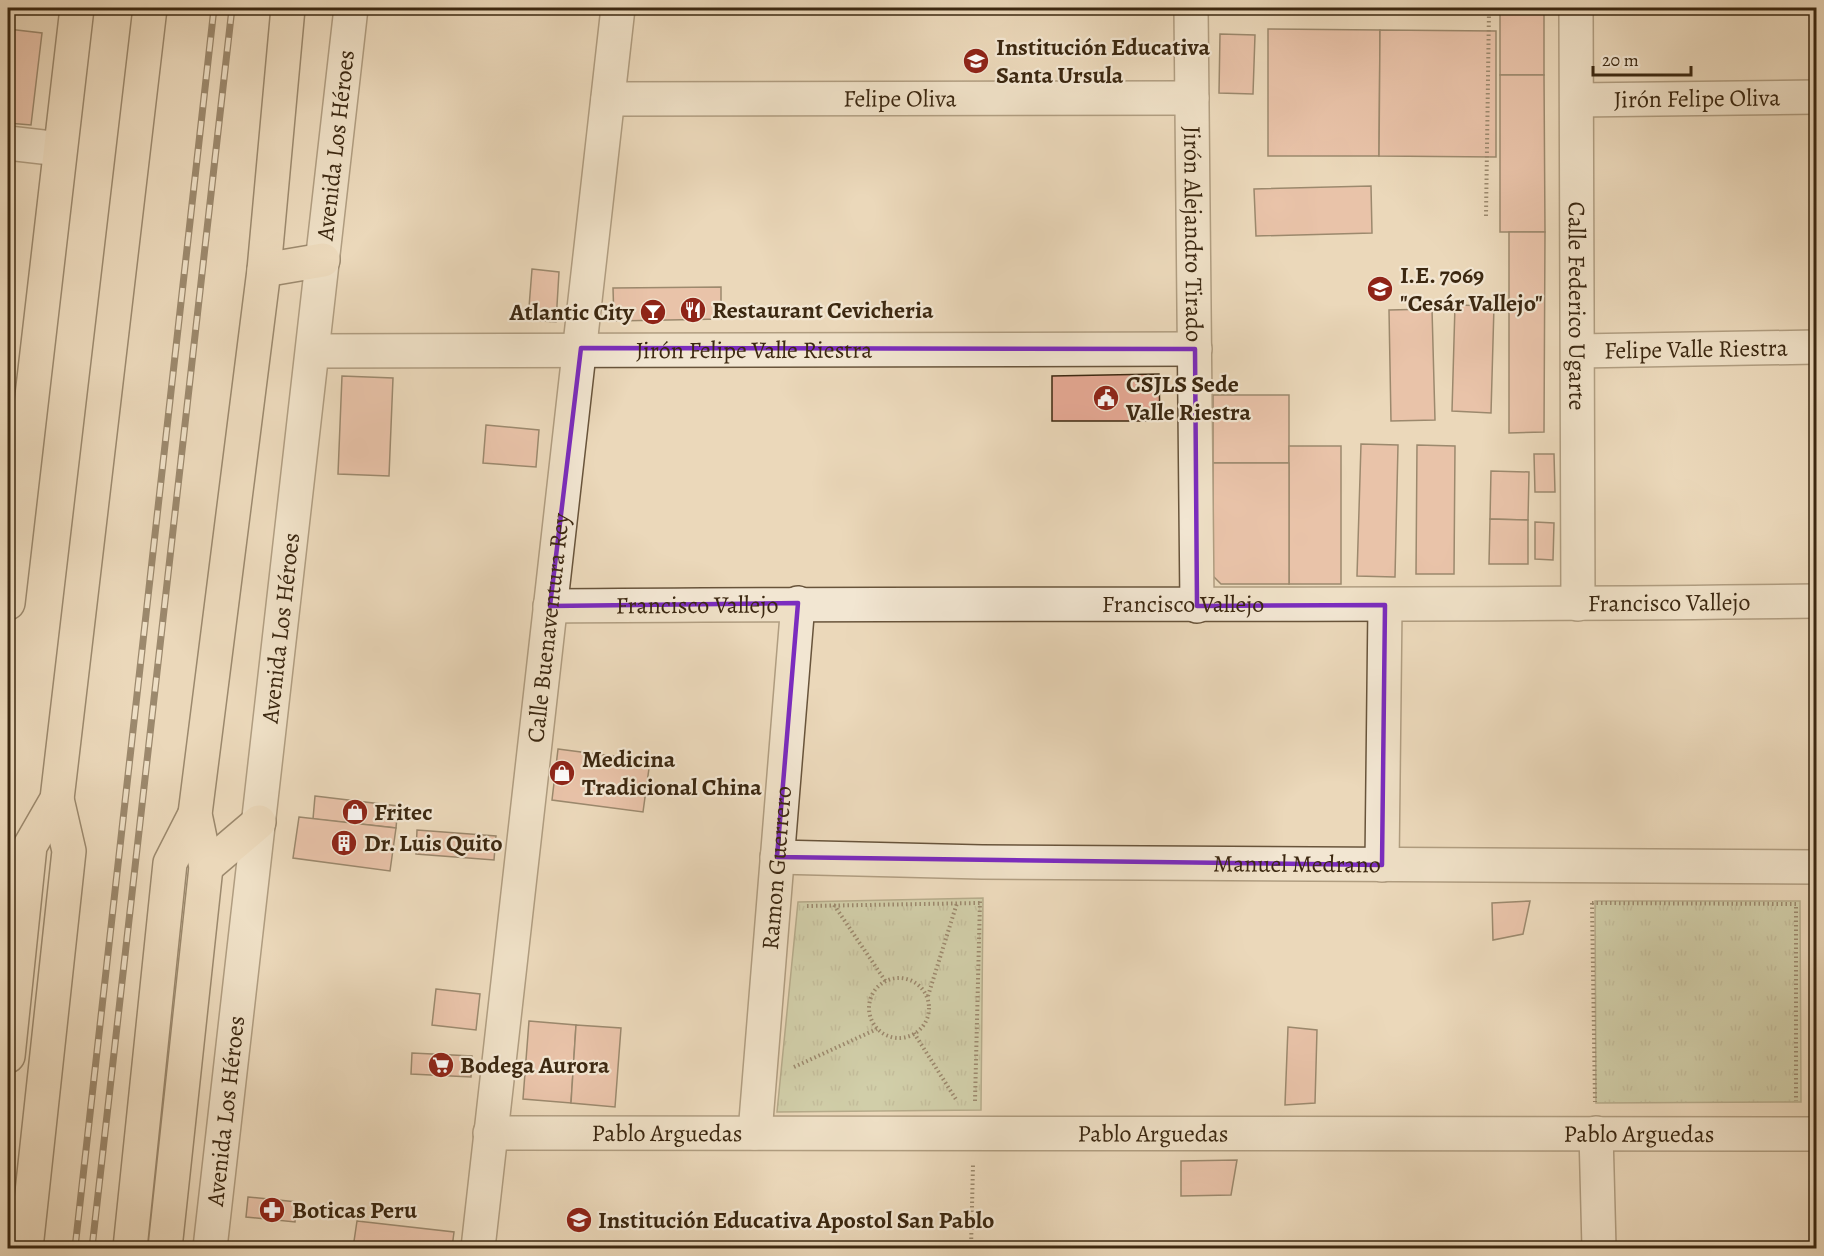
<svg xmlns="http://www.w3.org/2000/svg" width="1824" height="1256" font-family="Alegreya,serif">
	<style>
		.park { fill: url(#park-tufts); stroke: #777452; stroke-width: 1.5 }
		.building { fill: #e6a995; stroke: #3c2811; stroke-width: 1.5 }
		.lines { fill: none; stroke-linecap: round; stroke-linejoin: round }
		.minor-casing { stroke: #68543b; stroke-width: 36 }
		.major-casing { stroke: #3c2811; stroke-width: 36 }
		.path { stroke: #3c2811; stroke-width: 4; stroke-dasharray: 1.5 3; stroke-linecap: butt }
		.minor { stroke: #f2e6d2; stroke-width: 33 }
		.major { stroke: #ebd8ba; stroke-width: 33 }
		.rail-casing { stroke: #3c2811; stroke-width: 7 }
		.rail { stroke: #f2e6d2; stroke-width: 4.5; stroke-dasharray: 14; stroke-linecap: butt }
		.marked { fill: none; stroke: #7b2cbf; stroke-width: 4.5; stroke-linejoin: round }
		.labels { text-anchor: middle; stroke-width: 4.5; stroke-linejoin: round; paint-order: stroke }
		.poi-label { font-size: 24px; font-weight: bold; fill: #3c2811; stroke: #f2e6d2; text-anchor: start }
		.street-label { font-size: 24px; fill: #3c2811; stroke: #f2e6d2 }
	</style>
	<defs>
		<pattern id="park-tufts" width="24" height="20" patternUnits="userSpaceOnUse" patternTransform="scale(1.5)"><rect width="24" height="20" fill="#b2c094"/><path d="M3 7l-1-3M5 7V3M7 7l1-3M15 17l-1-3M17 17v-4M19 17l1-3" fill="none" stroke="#929c77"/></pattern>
	</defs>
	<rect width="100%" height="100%" fill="#ebd8ba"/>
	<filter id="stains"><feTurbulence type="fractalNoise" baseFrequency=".00333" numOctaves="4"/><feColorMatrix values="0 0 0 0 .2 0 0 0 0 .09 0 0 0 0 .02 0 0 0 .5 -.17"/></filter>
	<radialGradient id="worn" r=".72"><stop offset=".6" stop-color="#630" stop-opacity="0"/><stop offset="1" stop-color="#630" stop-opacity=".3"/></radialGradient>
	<g class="park">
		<polygon points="983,898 981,1110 777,1112 798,902"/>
		<polygon points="1595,901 1800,901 1801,1102 1596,1103"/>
	</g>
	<g class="building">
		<polygon points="1101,8 1160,8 1161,12 1101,14"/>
		<rect x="1500" y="8" width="44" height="67"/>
		<polygon points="8,29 42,33 31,125 8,123"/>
		<polygon points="1268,29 1380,30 1379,156 1268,156"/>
		<polygon points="1380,30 1496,31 1496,157 1379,156"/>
		<polygon points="1220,34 1255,35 1253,94 1219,93"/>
		<polygon points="1500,75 1544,75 1545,232 1500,232"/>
		<polygon points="1371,186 1372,233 1256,236 1254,189"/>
		<polygon points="1509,232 1545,232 1544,432 1509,433"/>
		<polygon points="532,269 559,272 556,322 528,320"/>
		<polygon points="721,287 721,319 614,321 613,288"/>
		<polygon points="1455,305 1494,306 1491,413 1452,411"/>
		<polygon points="1432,309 1435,420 1391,421 1389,310"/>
		<polygon points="1159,374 1160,421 1052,421 1052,376"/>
		<polygon points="342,376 393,378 389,476 338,474"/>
		<rect x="1213" y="395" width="76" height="68"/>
		<polygon points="486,425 539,430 536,467 483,463"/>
		<polygon points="1361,444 1398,445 1395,577 1357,576"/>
		<polygon points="1417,445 1455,446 1454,574 1416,574"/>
		<rect x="1289" y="446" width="52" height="138"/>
		<polygon points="1534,454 1554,454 1555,492 1535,492"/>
		<polygon points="1213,463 1289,463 1289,584 1221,584 1213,576"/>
		<polygon points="1491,471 1529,472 1528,520 1490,519"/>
		<polygon points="1490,519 1528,520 1528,564 1489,564"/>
		<polygon points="1535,522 1554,523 1553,560 1535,559"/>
		<polygon points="558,749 650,761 643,812 552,800"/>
		<polygon points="315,796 398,806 396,828 313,819"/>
		<polygon points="299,817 396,828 390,871 293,858"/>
		<polygon points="417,830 496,836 494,860 416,854"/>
		<polygon points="1530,901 1523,934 1493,940 1492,903"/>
		<polygon points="436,989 480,994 476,1030 432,1025"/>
		<polygon points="529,1021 576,1025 571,1103 523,1099"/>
		<polygon points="576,1025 621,1028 615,1107 571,1103"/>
		<polygon points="1288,1027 1317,1030 1315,1103 1285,1105"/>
		<polygon points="412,1053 472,1056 471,1077 411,1074"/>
		<polygon points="1237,1160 1231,1195 1181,1196 1181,1161"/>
		<polygon points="248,1197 297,1202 295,1222 246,1217"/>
		<polygon points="357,1221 454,1232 452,1248 353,1248"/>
		<rect x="1237" y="1245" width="56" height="3"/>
		<rect x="1293" y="1245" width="37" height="3"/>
	</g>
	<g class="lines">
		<g class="minor-casing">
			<g id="minor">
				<path id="s1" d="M1191,8L1197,606"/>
				<path id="s2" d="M1576,8L1578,604"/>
				<path id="s3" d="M608,99L1192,98"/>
				<path id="s4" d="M1577,100L1816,97"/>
				<polyline points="8,143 60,149"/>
				<path id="s5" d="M313,351L1195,349"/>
				<path id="s6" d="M1578,351L1816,347"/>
				<path id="s7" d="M550,606C972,602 1394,607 1816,601"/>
				<path id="s8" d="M777,857L982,862L1816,867"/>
				<polyline points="1382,865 1385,605"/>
				<path id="s9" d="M490,1133L1816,1134"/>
				<path id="s10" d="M755,1133L798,603"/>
				<polyline points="1596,1133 1599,1248"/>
				<path id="s11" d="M210,1248L351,8"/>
				<path id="s12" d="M478,1248L618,8"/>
			</g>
		</g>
		<g class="major-casing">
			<g id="major">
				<polyline points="264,270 323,260"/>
				<polyline points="8,603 77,8"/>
				<polyline points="206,867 259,822"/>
				<polyline points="8,1056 30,846 57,799 150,8"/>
				<polyline points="26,1248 69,851 57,799"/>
				<polyline points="130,1248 170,863 195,814"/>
				<polyline points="165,1248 206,867 195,814 264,270 288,8"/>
			</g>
		</g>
		<g class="path">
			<polyline points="1375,8 1489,10 1489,8"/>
			<polyline points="1486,216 1489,10"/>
			<polyline points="1592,903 1796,904 1796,1101"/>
			<polyline points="1592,903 1595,1102"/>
			<polyline points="834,905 886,982"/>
			<polyline points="807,906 980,903"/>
			<circle cx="899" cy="1008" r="30"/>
			<polyline points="928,996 957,903"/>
			<polyline points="914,1033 957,1101"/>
			<polyline points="794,1067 877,1029"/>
			<polyline points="975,1101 980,901"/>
			<polyline points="971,1248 973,1165"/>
		</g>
		<use href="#minor" class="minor"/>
		<use href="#major" class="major"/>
		<g class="rail-casing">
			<g id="rail">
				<polyline points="75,1248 214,8"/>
				<polyline points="92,1248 232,8"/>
			</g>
		</g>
		<use href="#rail" class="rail"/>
	</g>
	<path d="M0 0H1824V1256H0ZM581,348L1195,349L1197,606L1385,605L1382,865L777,857L798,603L550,606Z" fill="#ebd8ba" fill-opacity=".55" fill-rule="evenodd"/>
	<path class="marked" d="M581,348L1195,349L1197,606L1385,605L1382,865L777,857L798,603L550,606Z"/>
	<defs>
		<g id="school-disc" transform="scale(1.35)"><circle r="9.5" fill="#8f2418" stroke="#f2e6d2"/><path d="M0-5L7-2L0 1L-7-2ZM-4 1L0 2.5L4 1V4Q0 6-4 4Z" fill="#fff"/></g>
		<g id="restaurant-disc" transform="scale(1.35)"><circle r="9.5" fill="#8f2418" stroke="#f2e6d2"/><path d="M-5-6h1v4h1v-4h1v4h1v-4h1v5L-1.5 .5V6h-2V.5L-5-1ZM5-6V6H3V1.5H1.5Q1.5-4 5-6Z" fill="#fff"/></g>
		<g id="bar-disc" transform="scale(1.35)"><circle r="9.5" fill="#8f2418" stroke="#f2e6d2"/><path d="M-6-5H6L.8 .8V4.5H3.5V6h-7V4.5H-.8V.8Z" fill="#fff"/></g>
		<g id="civic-disc" transform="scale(1.35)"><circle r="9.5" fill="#8f2418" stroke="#f2e6d2"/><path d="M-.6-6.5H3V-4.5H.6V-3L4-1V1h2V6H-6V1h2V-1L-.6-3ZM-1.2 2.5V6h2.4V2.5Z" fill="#fff"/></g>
		<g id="shop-disc" transform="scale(1.35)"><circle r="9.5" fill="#8f2418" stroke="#f2e6d2"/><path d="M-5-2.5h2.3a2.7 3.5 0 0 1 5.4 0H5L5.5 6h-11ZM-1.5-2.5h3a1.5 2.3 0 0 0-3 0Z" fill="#fff"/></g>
		<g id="building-disc" transform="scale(1.35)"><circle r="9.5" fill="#8f2418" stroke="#f2e6d2"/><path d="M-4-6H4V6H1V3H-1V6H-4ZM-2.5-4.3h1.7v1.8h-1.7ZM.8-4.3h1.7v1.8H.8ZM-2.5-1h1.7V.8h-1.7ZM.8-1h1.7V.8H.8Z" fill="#fff"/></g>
		<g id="supermarket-disc" transform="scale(1.35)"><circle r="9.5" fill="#8f2418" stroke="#f2e6d2"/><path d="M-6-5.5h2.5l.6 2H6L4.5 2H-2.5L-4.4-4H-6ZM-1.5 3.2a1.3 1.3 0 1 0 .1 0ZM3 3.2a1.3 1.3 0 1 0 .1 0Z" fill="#fff"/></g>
		<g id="pharmacy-disc" transform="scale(1.35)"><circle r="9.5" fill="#8f2418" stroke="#f2e6d2"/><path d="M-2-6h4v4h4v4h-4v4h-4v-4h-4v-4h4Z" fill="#fff"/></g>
	</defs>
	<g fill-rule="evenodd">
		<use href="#school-disc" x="976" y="61"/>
		<use href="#school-disc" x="1380" y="289"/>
		<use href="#restaurant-disc" x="693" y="310"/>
		<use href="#bar-disc" x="653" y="312"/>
		<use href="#civic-disc" x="1106" y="398"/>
		<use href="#shop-disc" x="562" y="773"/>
		<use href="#shop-disc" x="355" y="812"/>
		<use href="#building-disc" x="344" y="843"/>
		<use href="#supermarket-disc" x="441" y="1065"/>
		<use href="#pharmacy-disc" x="272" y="1210"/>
		<use href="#school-disc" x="579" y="1220"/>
	</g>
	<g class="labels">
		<g class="poi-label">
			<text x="996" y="55">Institución Educativa<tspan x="996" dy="28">Santa Ursula</tspan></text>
			<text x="1400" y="283">I.E. 7069<tspan x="1400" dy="28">"Cesár Vallejo"</tspan></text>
			<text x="712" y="318">Restaurant Cevicheria</text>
			<text x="634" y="320" text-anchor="end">Atlantic City</text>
			<text x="1126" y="392">CSJLS Sede<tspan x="1126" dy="28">Valle Riestra</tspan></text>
			<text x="582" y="767">Medicina<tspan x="582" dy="28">Tradicional China</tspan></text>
			<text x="374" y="820">Fritec</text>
			<text x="364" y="851">Dr. Luis Quito</text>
			<text x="460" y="1073">Bodega Aurora</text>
			<text x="292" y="1218">Boticas Peru</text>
			<text x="598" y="1228">Institución Educativa Apostol San Pablo</text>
		</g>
		<g class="street-label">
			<text dy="8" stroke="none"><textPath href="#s3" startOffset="292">Felipe Oliva</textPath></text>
			<text dy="8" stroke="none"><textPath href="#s4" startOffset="120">Jirón Felipe Oliva</textPath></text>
			<text dy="8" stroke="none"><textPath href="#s11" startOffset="1110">Avenida Los Héroes</textPath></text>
			<text dy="8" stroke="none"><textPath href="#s1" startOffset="226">Jirón Alejandro Tirado</textPath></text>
			<text dy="8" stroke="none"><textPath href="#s2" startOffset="298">Calle Federico Ugarte</textPath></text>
			<text dy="8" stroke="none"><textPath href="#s5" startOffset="441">Jirón Felipe Valle Riestra</textPath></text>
			<text dy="8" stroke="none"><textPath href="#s6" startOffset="118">Felipe Valle Riestra</textPath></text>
			<text dy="8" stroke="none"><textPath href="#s7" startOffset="1119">Francisco Vallejo</textPath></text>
			<text dy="8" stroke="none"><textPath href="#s7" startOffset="147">Francisco Vallejo</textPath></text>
			<text dy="8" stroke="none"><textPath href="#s7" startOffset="633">Francisco Vallejo</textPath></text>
			<text dy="8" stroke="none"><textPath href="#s11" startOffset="624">Avenida Los Héroes</textPath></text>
			<text dy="8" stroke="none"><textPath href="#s12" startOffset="624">Calle Buenaventura Rey</textPath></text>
			<text dy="8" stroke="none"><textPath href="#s8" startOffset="520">Manuel Medrano</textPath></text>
			<text dy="8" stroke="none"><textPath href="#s10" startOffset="266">Ramon Guerrero</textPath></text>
			<text dy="8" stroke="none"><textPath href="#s11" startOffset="138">Avenida Los Héroes</textPath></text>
			<text dy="8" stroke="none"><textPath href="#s9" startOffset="177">Pablo Arguedas</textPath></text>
			<text dy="8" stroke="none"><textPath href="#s9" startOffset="663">Pablo Arguedas</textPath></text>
			<text dy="8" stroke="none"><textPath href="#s9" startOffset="1149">Pablo Arguedas</textPath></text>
		</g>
	</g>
	<rect width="1824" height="1256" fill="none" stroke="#ebd8ba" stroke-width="30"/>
	<rect x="9" y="9" width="1806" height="1238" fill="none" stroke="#3c2811" stroke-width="3"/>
	<rect x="15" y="15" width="1794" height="1226" fill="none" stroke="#3c2811" stroke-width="1.5"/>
	<path d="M1593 66v9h98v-9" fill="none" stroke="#3c2811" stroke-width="3"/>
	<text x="1602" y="66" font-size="18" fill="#3c2811" stroke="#f2e6d2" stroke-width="4.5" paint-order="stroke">20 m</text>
	<rect width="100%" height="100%" filter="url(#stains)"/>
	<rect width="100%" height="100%" fill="url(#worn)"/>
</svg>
